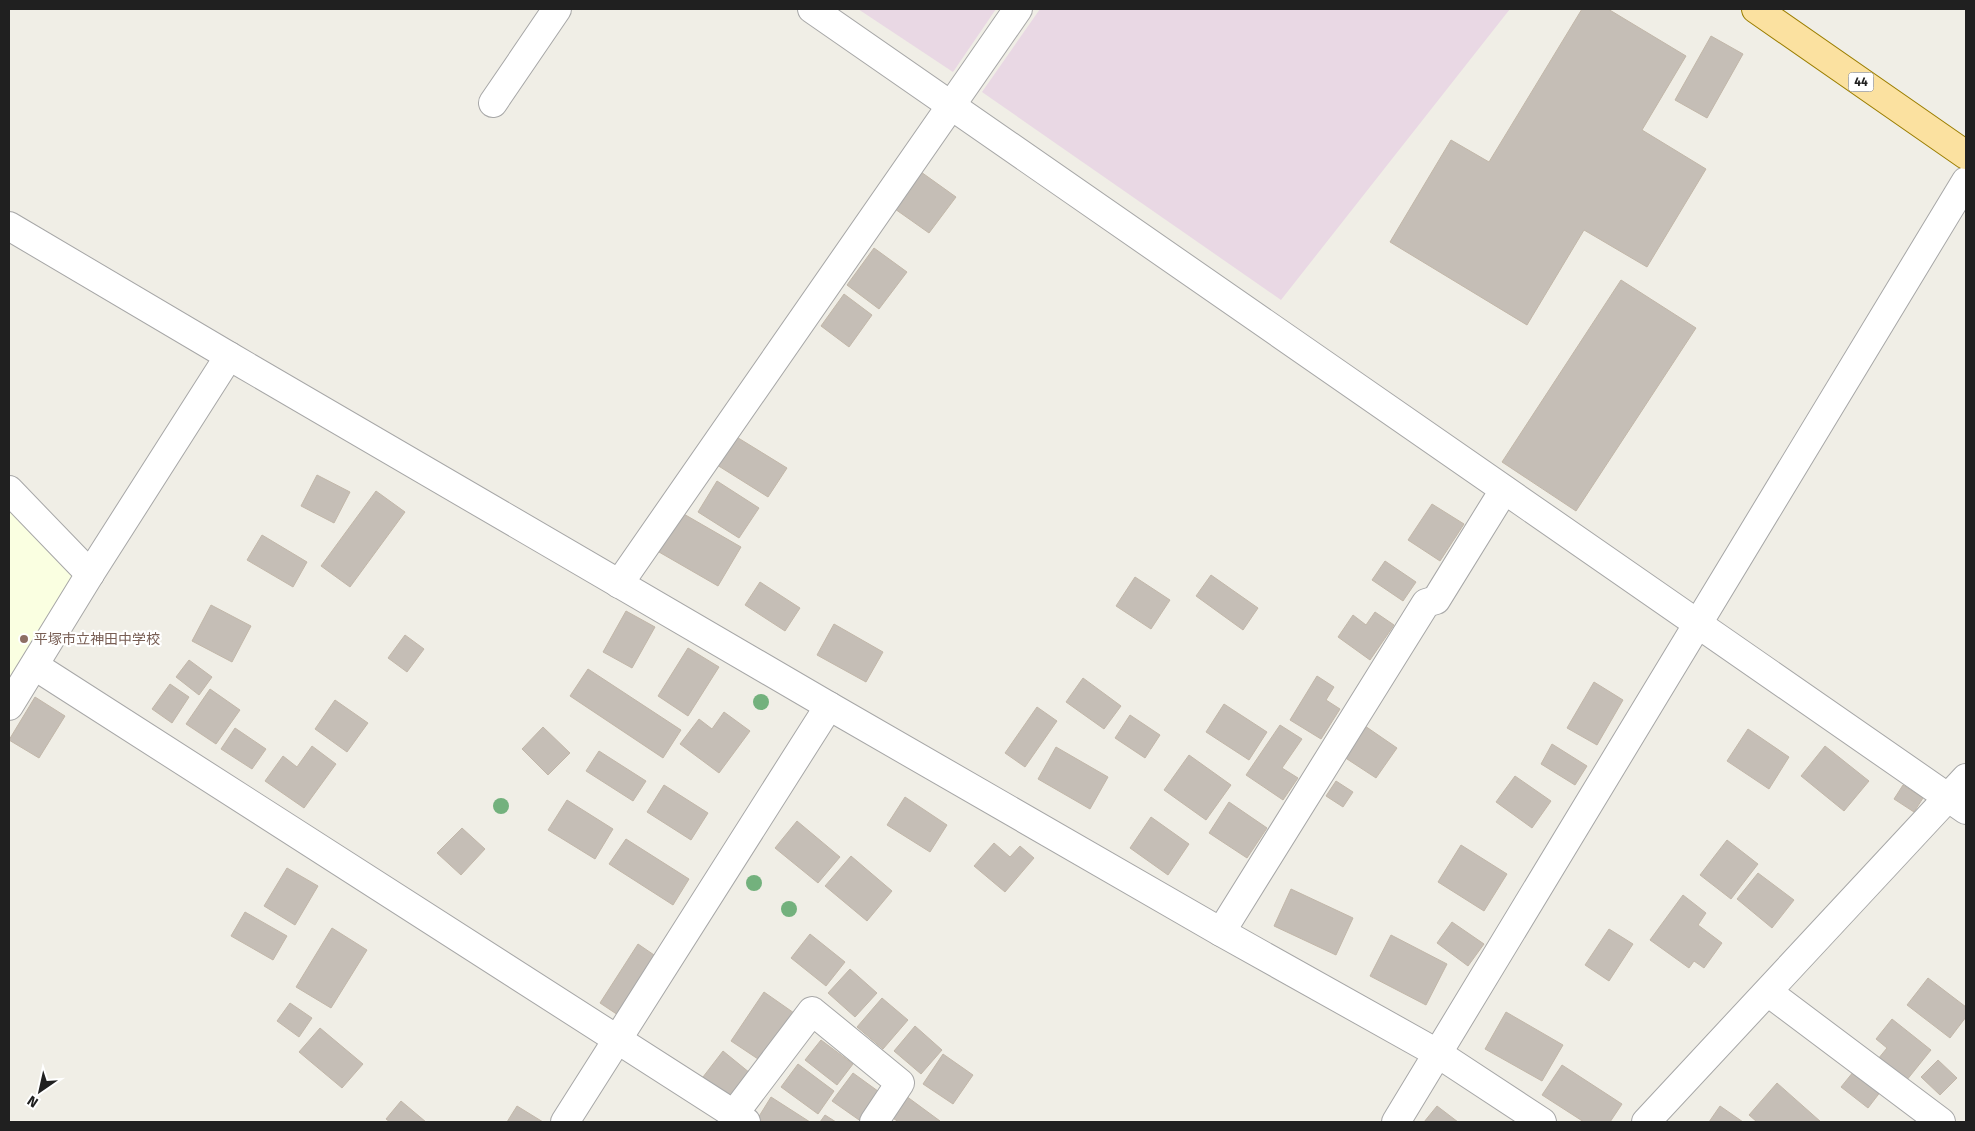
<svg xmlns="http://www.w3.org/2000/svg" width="1975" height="1131" font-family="'Fira Sans','Noto Sans JP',sans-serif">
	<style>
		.industrial { fill: #e9d8e4 }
		.education { fill: #faffe1 }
		.building { fill: #c5beb6; stroke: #c2b7a9 }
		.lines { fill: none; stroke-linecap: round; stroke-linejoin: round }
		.minor-casing { stroke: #a7a7a7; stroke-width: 30 }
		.major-casing { stroke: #9b7e01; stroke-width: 30 }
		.minor { stroke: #fff; stroke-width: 28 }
		.major { stroke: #fbe1a0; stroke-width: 28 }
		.tree { fill: #73b17d }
		.education-dot { fill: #8d6e63; stroke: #fff; stroke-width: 2 }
		.labels { text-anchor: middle; stroke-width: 4.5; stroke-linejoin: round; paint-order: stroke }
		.shield { fill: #fff; stroke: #636363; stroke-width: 1 }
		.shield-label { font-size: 12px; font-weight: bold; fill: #202020 }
		.education-label { font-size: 14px; fill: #785e54; stroke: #fff; text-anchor: start }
	</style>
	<rect width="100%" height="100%" fill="#f0eee6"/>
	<g class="industrial">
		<polygon points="858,9 996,9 953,72"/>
		<polygon points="1040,9 1510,9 1281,300 982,92"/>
	</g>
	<polygon class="education" points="9,505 73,570 71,591 9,687"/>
	<g class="building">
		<polygon points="1582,9 1608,9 1686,56 1642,130 1706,169 1647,267 1584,230 1527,325 1390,242 1451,140 1489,162"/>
		<polygon points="1711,36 1743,54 1707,118 1675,100"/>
		<polygon points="921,172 956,197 929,233 895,209"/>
		<polygon points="874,248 907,272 879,309 847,285"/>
		<polygon points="1621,280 1696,328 1576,511 1502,462"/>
		<polygon points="844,294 872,315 849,347 821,326"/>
		<polygon points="735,436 787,468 768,497 717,465"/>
		<polygon points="317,475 350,492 334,523 301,506"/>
		<polygon points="717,481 759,508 739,538 698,512"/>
		<polygon points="376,491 405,512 350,587 321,566"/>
		<polygon points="1432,504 1464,524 1440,561 1408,540"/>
		<polygon points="682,513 741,547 718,586 659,552"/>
		<polygon points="262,535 307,562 293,587 247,560"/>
		<polygon points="1385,561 1416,582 1403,601 1372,580"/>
		<polygon points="1211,575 1258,608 1243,630 1196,596"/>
		<polygon points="1135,577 1170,600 1151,629 1116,606"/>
		<polygon points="760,582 800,608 785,631 745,605"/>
		<polygon points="211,605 251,626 232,662 192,641"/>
		<polygon points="626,611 655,627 632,668 603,652"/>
		<polygon points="1375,612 1394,625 1370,660 1338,637 1353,615 1366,625"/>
		<polygon points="834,624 883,652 866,682 817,655"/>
		<polygon points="405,635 424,649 407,672 388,658"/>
		<polygon points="688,648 719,667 688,716 658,696"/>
		<polygon points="189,660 212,677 199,695 176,677"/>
		<polygon points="588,669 681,730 663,758 570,696"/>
		<polygon points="1317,676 1334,687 1326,700 1340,709 1321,739 1290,720"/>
		<polygon points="1083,678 1121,706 1104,729 1066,702"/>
		<polygon points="1594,682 1623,700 1597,745 1567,728"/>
		<polygon points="170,684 189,697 172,723 152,709"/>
		<polygon points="210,689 240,710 216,744 186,724"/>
		<polygon points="35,697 65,716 39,758 9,740"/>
		<polygon points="335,700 368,723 347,752 315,729"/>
		<polygon points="1224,704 1267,732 1249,760 1206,732"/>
		<polygon points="1037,707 1057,721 1025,767 1005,753"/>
		<polygon points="724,712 750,731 719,773 680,744 699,719 712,729"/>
		<polygon points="1130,715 1160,735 1145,758 1115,738"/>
		<polygon points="1280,725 1302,739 1282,768 1298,778 1283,800 1246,775"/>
		<polygon points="1365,726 1397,748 1376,778 1344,757"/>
		<polygon points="543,727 570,753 548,775 522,749"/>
		<polygon points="235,728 266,749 252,769 221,749"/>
		<polygon points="1748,729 1789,757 1769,789 1727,761"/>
		<polygon points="1552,744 1587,766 1575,785 1541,764"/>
		<polygon points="312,746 336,764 304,808 265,781 283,756 297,767"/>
		<polygon points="1825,746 1869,781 1844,811 1801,776"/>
		<polygon points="1056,747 1108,777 1090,809 1038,779"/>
		<polygon points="599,751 646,781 633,801 586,771"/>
		<polygon points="1189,755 1231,785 1206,820 1164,790"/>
		<polygon points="1515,776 1551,801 1532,828 1496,802"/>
		<polygon points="1336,781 1353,792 1343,807 1326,796"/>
		<polygon points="664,785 708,813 691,840 647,812"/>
		<polygon points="1903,785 1923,798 1914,812 1894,799"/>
		<polygon points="905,797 947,825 930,852 887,825"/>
		<polygon points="567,800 613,829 595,859 548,830"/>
		<polygon points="1229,802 1267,828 1247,858 1209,833"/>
		<polygon points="1151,817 1189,844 1168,875 1130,848"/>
		<polygon points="797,821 840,857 818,883 775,848"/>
		<polygon points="462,828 485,849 461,875 437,853"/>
		<polygon points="626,839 689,879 673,905 609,864"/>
		<polygon points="1727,840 1758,864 1731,899 1700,875"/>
		<polygon points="994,843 1010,857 1020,846 1034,858 1005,892 974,866"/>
		<polygon points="1461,845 1507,874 1484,911 1438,882"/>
		<polygon points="851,856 892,891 867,921 825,886"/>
		<polygon points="287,868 318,886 295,925 264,906"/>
		<polygon points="1758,873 1794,900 1772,928 1737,899"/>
		<polygon points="1291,889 1353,918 1336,955 1274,926"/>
		<polygon points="1683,895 1706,913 1698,925 1722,943 1704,968 1694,961 1689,968 1650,940"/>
		<polygon points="245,912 287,936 273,960 231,936"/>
		<polygon points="1452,922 1484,944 1468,966 1437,943"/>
		<polygon points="332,928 367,950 331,1008 296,987"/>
		<polygon points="1609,929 1633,944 1609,981 1585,965"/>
		<polygon points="810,934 845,962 826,986 791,958"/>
		<polygon points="1391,935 1447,964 1426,1005 1370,976"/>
		<polygon points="638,944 657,957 618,1015 600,1003"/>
		<polygon points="850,969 877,993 855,1017 828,993"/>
		<polygon points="1928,978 1966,1007 1966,1017 1950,1038 1907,1005"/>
		<polygon points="764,992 794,1013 761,1061 731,1041"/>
		<polygon points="882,998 908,1020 883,1049 857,1027"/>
		<polygon points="290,1003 312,1018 299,1037 277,1021"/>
		<polygon points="1506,1012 1563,1045 1542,1081 1485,1049"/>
		<polygon points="1892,1019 1931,1050 1906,1081 1878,1059 1887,1048 1876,1039"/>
		<polygon points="915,1026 942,1050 921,1074 894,1051"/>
		<polygon points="320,1028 363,1064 342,1088 299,1052"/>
		<polygon points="821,1040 853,1064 837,1085 805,1060"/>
		<polygon points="723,1051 750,1073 730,1099 703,1077"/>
		<polygon points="943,1054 973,1075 953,1104 923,1084"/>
		<polygon points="1938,1060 1957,1078 1940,1095 1921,1077"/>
		<polygon points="798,1064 834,1091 818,1114 781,1087"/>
		<polygon points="1562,1065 1622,1104 1610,1122 1584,1122 1542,1095"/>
		<polygon points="1854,1071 1881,1091 1868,1108 1841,1087"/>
		<polygon points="853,1073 882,1094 862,1122 832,1101"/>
		<polygon points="1777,1083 1821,1122 1757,1122 1749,1115"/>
		<polygon points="906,1096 940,1121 939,1122 899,1122 891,1117"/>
		<polygon points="771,1097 810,1122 764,1122 758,1118"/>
		<polygon points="401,1101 426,1122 390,1122 386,1119"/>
		<polygon points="517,1106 543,1122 507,1122"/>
		<polygon points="1437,1106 1458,1122 1424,1122"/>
		<polygon points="1720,1106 1743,1122 1709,1122"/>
		<polygon points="825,1115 836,1122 820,1122"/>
	</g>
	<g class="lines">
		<g class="minor-casing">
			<g id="minor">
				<polyline points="812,9 1966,810"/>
				<polyline points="493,103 557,9"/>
				<polyline points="9,226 229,356 829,706 1221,932 1437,1053 1542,1122"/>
				<polyline points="9,490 90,574"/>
				<polyline points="619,584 1018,9"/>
				<polyline points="35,666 746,1122"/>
				<polyline points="9,706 90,574 229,356"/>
				<polyline points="1221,932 1426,603 1436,600 1504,490"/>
				<polyline points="1768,992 1941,1122"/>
				<polyline points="734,1114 812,1011 900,1083 874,1122"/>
				<polyline points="565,1122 829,706"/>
				<polyline points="1396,1122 1966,181"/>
				<polyline points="1646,1122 1966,778"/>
			</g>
		</g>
		<g class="major-casing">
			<polyline id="major" points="1756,9 1966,155"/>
		</g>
		<use href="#minor" class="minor"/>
		<use href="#major" class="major"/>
	</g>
	<g class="tree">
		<circle cx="761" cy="702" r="8"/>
		<circle cx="501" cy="806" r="8"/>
		<circle cx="754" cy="883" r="8"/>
		<circle cx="789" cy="909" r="8"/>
	</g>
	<circle class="education-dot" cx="24" cy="639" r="5"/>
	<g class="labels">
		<rect class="shield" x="1848.5" y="72.5" width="25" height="19" rx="4"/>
		<g class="shield-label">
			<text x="1861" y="86">44</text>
		</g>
		<g class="education-label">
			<text x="34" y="644">平塚市立神田中学校</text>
		</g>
	</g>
	<rect width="1975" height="1131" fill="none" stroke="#202020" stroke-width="20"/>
	<g transform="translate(40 1091) rotate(214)" stroke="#ffffff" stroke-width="4" paint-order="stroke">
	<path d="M0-4L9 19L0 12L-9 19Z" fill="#202020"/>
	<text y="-8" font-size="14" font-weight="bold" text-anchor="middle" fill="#202020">N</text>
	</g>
</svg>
